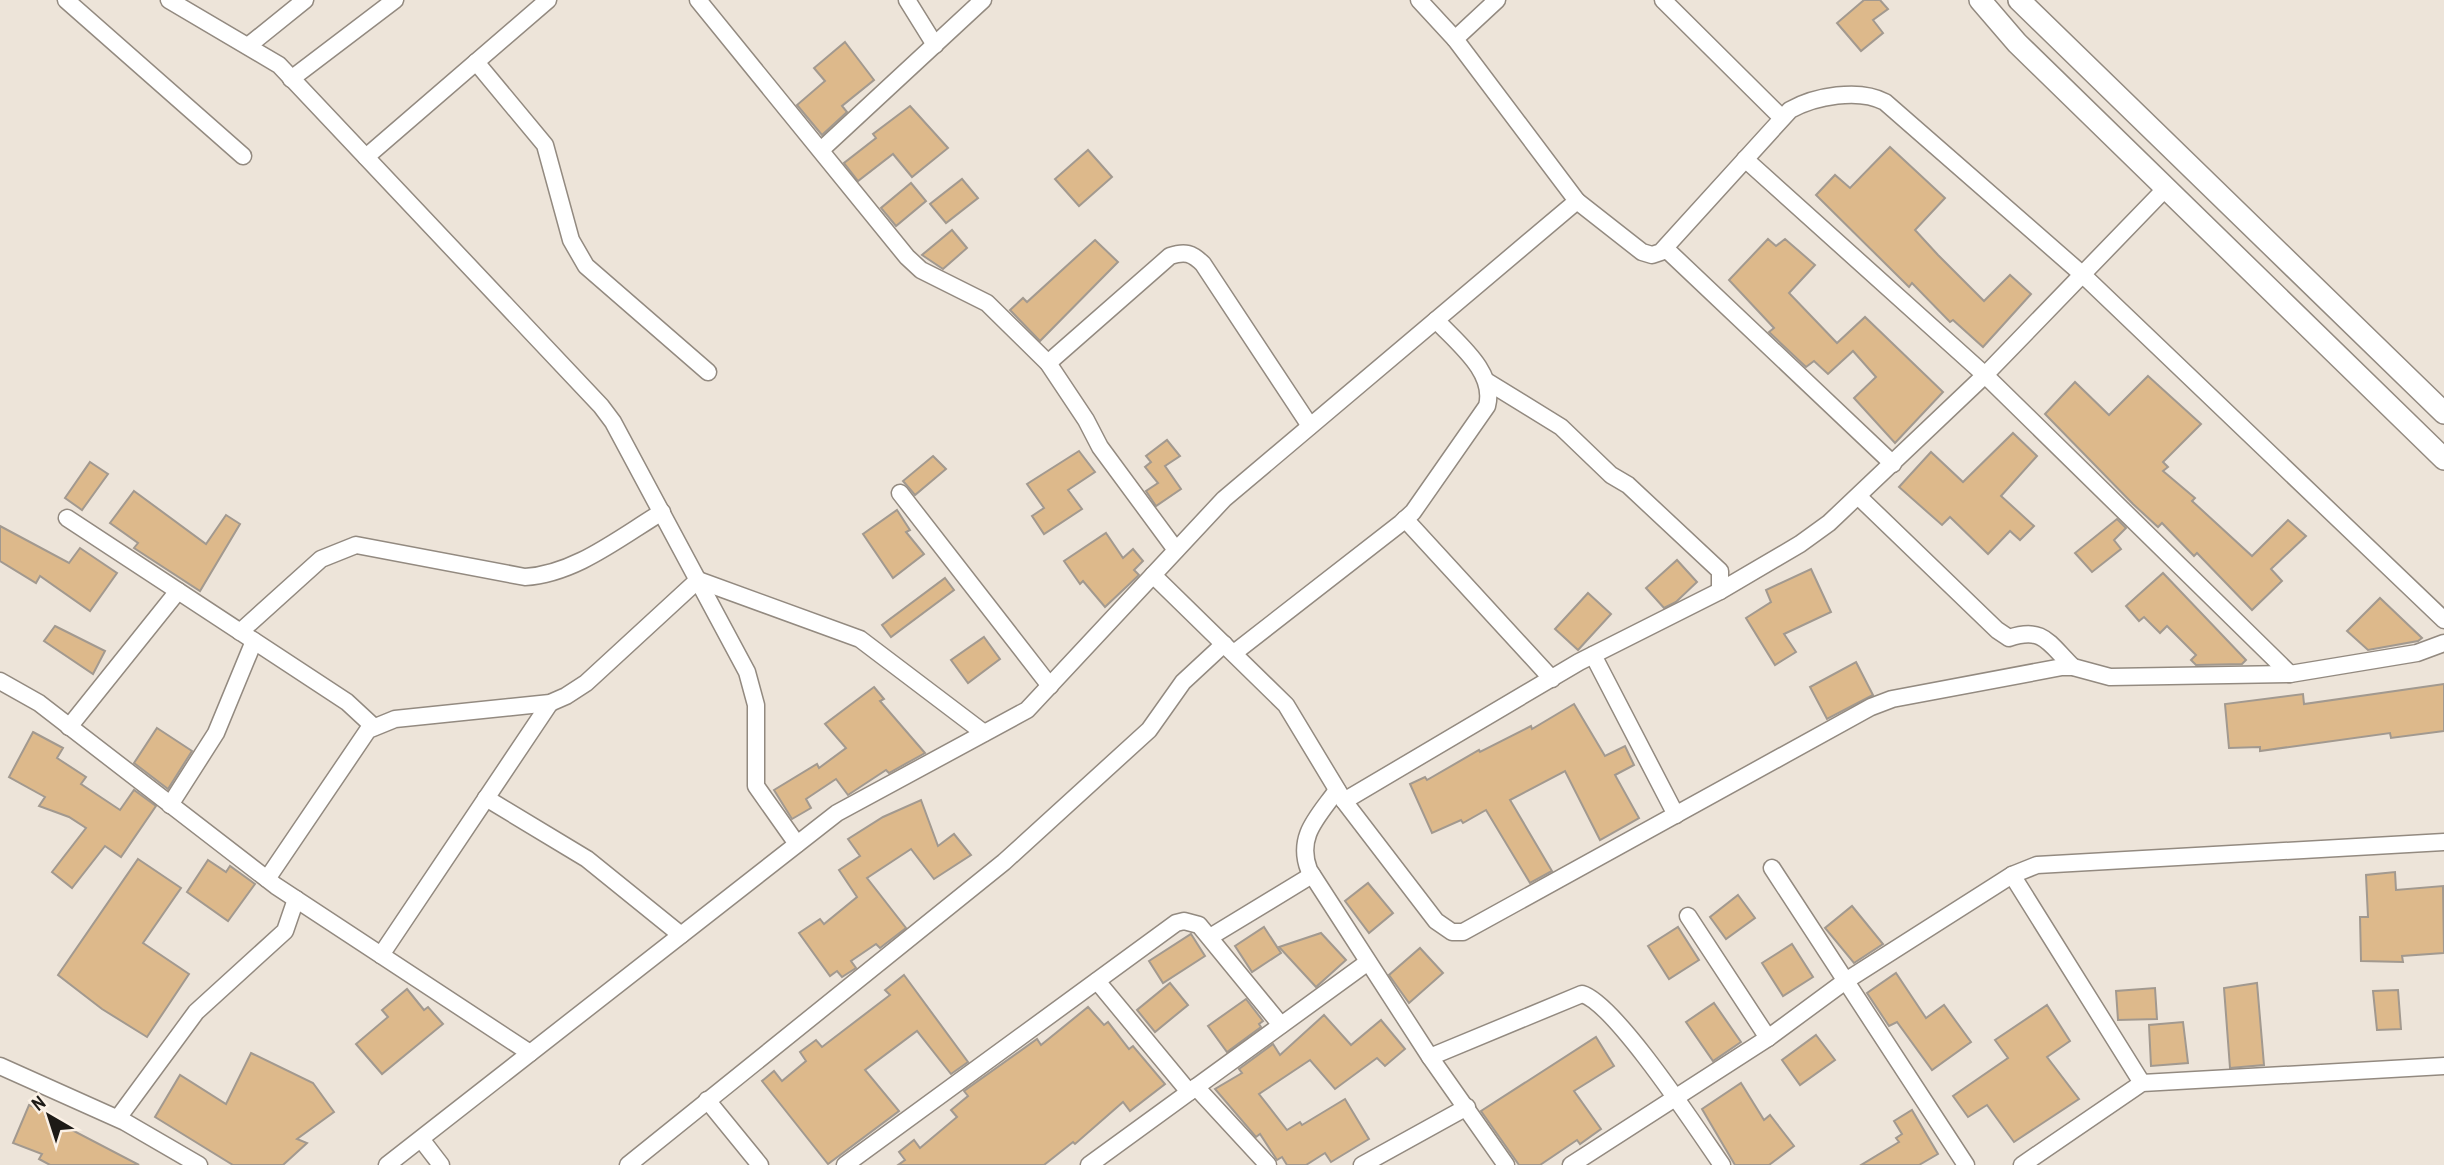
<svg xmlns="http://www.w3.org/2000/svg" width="2444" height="1165" font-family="'Archivo Narrow',sans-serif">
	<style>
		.building { fill: #ddb98b; stroke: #a2998f; stroke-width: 2 }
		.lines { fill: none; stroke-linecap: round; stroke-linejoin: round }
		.street-casing { stroke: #938a80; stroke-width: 19 }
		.secondary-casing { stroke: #938a80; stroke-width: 24 }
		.street { stroke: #fff; stroke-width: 16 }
		.secondary { stroke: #fff; stroke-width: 21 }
	</style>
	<rect width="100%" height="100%" fill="#ede4d9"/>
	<g class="building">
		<polygon points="1864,0 1880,0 1888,9 1873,20 1883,33 1861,51 1837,23"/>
		<polygon points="845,42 874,80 842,106 847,112 822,135 797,105 825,81 814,68"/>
		<polygon points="910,106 948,148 912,177 893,154 858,181 844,163 876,138 873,134"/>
		<polygon points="1890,147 1945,198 1915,230 1938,255 1984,301 2010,275 2031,294 1983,347 1953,320 1950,322 1912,283 1909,287 1816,195 1835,175 1850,188"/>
		<polygon points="1088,150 1112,177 1079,206 1055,179"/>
		<polygon points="962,179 978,198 946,223 930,204"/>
		<polygon points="911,183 926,201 896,226 881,208"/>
		<polygon points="952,230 967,248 943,269 922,255"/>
		<polygon points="1768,239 1776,246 1785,239 1815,265 1789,293 1837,343 1865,317 1943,392 1895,443 1854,398 1876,377 1853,351 1828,374 1814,361 1806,367 1769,332 1774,328 1729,280"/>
		<polygon points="1095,240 1118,262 1040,341 1010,310 1023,298 1027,302"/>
		<polygon points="2148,376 2201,424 2163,462 2168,467 2163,471 2195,498 2192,501 2252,556 2288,520 2306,536 2271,569 2282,581 2252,610 2197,553 2194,556 2162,523 2158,527 2133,504 2045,414 2075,382 2109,415"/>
		<polygon points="2013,433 2037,456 2001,496 2034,526 2020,540 2010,531 1988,554 1950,517 1942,525 1899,487 1931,452 1963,482"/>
		<polygon points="1167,440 1180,456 1165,466 1181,489 1156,506 1146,491 1158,483 1145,467 1151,462 1146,456"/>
		<polygon points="1079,451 1095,472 1068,490 1082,509 1044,534 1032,516 1044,508 1027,484"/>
		<polygon points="933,456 946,469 915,495 903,481"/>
		<polygon points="90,462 108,474 82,510 65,498"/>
		<polygon points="134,491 206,544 226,515 240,524 200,591 134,548 138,543 110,523"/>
		<polygon points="897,510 910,530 906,532 924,554 893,578 863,534"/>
		<polygon points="2117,519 2126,528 2114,540 2121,549 2092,572 2075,553"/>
		<polygon points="0,526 69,563 80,548 117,573 90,611 40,576 36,583 0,561"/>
		<polygon points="1106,533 1123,558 1133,549 1143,561 1134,570 1139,575 1105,607 1083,581 1080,584 1064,561"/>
		<polygon points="1677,560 1697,582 1676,602 1664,608 1646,588"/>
		<polygon points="1811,569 1831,612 1784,634 1796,652 1775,665 1746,618 1771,602 1766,590"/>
		<polygon points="2163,573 2246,660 2242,664 2196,665 2191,660 2196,655 2167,626 2160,633 2144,617 2139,621 2126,606"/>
		<polygon points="945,578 954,590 891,637 882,625"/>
		<polygon points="1588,593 1611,614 1578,650 1555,629"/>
		<polygon points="2380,598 2422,638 2418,641 2368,650 2347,631"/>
		<polygon points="55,626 105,651 93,674 44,641"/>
		<polygon points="984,637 1000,659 968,683 951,660"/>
		<polygon points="1856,662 1873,695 1827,719 1810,687"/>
		<polygon points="2444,684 2444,731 2391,738 2390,733 2260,751 2260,747 2229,748 2225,704 2303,694 2304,704"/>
		<polygon points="874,687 884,699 880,701 925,753 889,773 886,770 848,795 836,779 806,799 811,808 792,819 774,790 817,764 819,768 846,748 825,724"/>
		<polygon points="1574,704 1605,756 1625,746 1634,765 1615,775 1639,818 1600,840 1565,771 1510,800 1552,871 1530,883 1486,810 1463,823 1461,820 1432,833 1410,784 1425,777 1427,780 1479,750 1480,752 1531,726 1532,729"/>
		<polygon points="157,728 192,751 168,789 134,763"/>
		<polygon points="33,732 63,748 57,758 86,777 81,784 120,810 134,790 156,806 121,857 105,846 72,888 52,872 86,828 69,817 39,806 45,797 9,777"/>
		<polygon points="921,800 938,846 954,834 971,855 934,879 911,849 867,878 906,928 880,948 876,944 851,961 856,968 842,977 837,971 830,976 799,933 820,919 824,924 857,897 839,870 860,856 848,839 883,817"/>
		<polygon points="138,859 181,888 143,943 189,974 147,1037 102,1009 58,975"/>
		<polygon points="208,860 226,872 230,866 255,884 228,921 187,892"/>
		<polygon points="2395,872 2396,890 2443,886 2444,953 2402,956 2403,962 2361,961 2360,917 2368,917 2366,875"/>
		<polygon points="1368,883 1393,913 1369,933 1345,901"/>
		<polygon points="1738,895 1755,918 1726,939 1710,917"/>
		<polygon points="1852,906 1883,944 1854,963 1825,928"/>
		<polygon points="1264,927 1281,953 1252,972 1235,946"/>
		<polygon points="1678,927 1699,960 1669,979 1648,946"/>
		<polygon points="1321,933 1346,960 1316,987 1279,947"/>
		<polygon points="1191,934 1205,956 1163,983 1149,961"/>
		<polygon points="1792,944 1813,977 1783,996 1762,963"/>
		<polygon points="1420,948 1443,973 1409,1003 1389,975"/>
		<polygon points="1896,973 1926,1018 1944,1005 1971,1042 1932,1070 1897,1022 1889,1026 1867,993"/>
		<polygon points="904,975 968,1062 951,1074 917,1031 865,1070 899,1111 828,1164 762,1081 774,1071 782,1081 806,1061 800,1052 816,1040 822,1047 890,995 885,990"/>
		<polygon points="1170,983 1188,1005 1155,1032 1137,1010"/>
		<polygon points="2257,983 2264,1065 2230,1068 2224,988"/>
		<polygon points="2155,988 2157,1019 2118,1020 2116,991"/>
		<polygon points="407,989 424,1010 428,1007 443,1024 382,1074 356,1044 388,1017 382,1010"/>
		<polygon points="2398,990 2401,1029 2377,1030 2373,991"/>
		<polygon points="1246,999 1263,1021 1259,1024 1261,1027 1227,1052 1208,1026"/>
		<polygon points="1714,1003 1741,1042 1713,1061 1686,1022"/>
		<polygon points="2047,1005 2070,1041 2047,1057 2079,1099 2014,1142 1987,1105 1968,1117 1953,1096 2008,1058 1995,1040"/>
		<polygon points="1088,1007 1104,1025 1108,1022 1129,1049 1133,1046 1165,1084 1130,1111 1123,1102 1075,1144 1073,1142 1044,1165 898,1165 905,1160 899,1152 914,1140 920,1148 957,1117 951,1110 968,1096 964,1091 1037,1039 1041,1045"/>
		<polygon points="1324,1015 1351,1045 1381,1020 1405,1049 1385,1066 1377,1058 1335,1089 1310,1060 1259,1094 1287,1130 1300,1122 1302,1125 1345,1099 1369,1139 1331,1162 1325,1153 1306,1165 1287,1165 1282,1157 1277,1160 1260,1134 1256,1137 1215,1089 1242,1073 1239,1069 1273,1044 1280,1055"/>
		<polygon points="2183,1022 2188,1063 2151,1066 2149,1025"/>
		<polygon points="1816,1035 1835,1060 1800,1085 1782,1060"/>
		<polygon points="1596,1037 1614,1066 1574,1091 1601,1129 1580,1144 1577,1140 1540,1165 1519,1165 1481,1111"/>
		<polygon points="251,1053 313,1083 334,1112 297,1139 307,1143 283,1165 233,1165 155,1117 180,1075 226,1104"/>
		<polygon points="1741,1083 1764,1120 1770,1115 1794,1146 1769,1165 1735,1165 1702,1109"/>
		<polygon points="29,1105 46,1112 45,1116 139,1165 50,1165 39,1159 42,1154 13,1143"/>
		<polygon points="1912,1110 1938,1154 1919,1165 1861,1165 1899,1142 1896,1138 1902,1134 1894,1121"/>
	</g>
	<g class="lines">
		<g class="street-casing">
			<g id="street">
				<polyline points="66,0 243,156"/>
				<polyline points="169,0 279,65 601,406 613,422 747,672 756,705 756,786 797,844"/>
				<polyline points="698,0 907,257 921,270 987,303 1048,363 1086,420 1100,447 1176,550"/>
				<polyline points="907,0 935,45"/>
				<polyline points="1419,0 1455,39"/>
				<polyline points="1663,0 1782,118"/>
				<polyline points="248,46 305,0"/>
				<polyline points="476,62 545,145 571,240 586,266 708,372"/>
				<polyline points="291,79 395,0"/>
				<polyline points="821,150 983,0"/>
				<polyline points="366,157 548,0"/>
				<polyline points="1745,159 1985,375 2290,674"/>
				<path d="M1577,201L1642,252L1652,255L1661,252L1790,110C1815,96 1859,88 1885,102L2083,275L2444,620"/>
				<polyline points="1666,249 1893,464"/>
				<path d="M1048,363L1170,256C1185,251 1192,253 1203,264L1310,426"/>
				<polyline points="1488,382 1561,427 1611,475 1628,485 1720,571 1720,591"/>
				<polyline points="900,493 1050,686"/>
				<path d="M1859,497L1997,630L2009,638C2044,626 2049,644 2073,667"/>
				<polyline points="67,518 347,702 374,727"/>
				<polyline points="1405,519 1552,679"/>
				<polyline points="1153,575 1286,705 1344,801 1436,921 1452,932 1463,932 1871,707 1892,699 2062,667 2073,667 2110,677 2290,674 2417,653 2444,643"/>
				<path d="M240,632L321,559L356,545L525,577C575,574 619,538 662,512"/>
				<path d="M1234,653L1401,523L1413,512L1487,406C1496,372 1457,343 1436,320"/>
				<polyline points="1593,655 1676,815"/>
				<polyline points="0,681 39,703 276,886 530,1053"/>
				<polyline points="69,727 178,591"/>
				<path d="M1337,790C1318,817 1296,836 1309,870L1430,1057L1506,1165"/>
				<polyline points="486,798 587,859 681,935"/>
				<polyline points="1344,801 1579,662 1720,591 1800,544 1829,523 1985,375 2166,188"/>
				<polyline points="170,805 216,733 254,641"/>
				<polyline points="1772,868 1966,1165"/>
				<polyline points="2012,875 2142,1083"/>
				<polyline points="267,879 368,730 395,719 550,703 566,696 586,683 698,580 860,639 984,733"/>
				<polyline points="1688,916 1768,1038"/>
				<polyline points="1210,937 1312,875"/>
				<polyline points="381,955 550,703"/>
				<polyline points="1097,981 1189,1092"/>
				<path d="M1430,1057L1582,994C1615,1003 1699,1132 1722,1165"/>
				<polyline points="0,1066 125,1122 199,1165"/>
				<polyline points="1196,1087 1268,1165"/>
				<polyline points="707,1100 760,1165"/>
				<polyline points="118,1118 196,1012 285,931 296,899"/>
				<polyline points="421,1139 441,1165"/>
				<polyline points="387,1165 837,813 1027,710 1224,499 1577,201 1455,39 1497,0"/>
				<polyline points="628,1165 1004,862 1149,730 1183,682 1224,644"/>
				<polyline points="845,1165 1176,923 1184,921 1199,925 1281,1025"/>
				<polyline points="1089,1165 1368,962"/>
				<polyline points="1362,1165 1467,1107"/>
				<polyline points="1571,1165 1768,1038 1844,982 2012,875 2037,865 2444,842"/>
				<polyline points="2022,1165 2142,1083 2444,1066"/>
			</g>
		</g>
		<g class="secondary-casing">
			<g id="secondary">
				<polyline points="1980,0 2017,43 2444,459"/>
				<polyline points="2019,0 2444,413"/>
			</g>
		</g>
		<use href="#street" class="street"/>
		<use href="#secondary" class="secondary"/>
	</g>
	<g transform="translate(49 1116) rotate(321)" stroke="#fbf1e6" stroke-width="5" paint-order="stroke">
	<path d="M0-5L12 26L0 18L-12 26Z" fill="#1d1a16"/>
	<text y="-10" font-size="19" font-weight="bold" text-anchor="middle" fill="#1d1a16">N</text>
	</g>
</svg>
